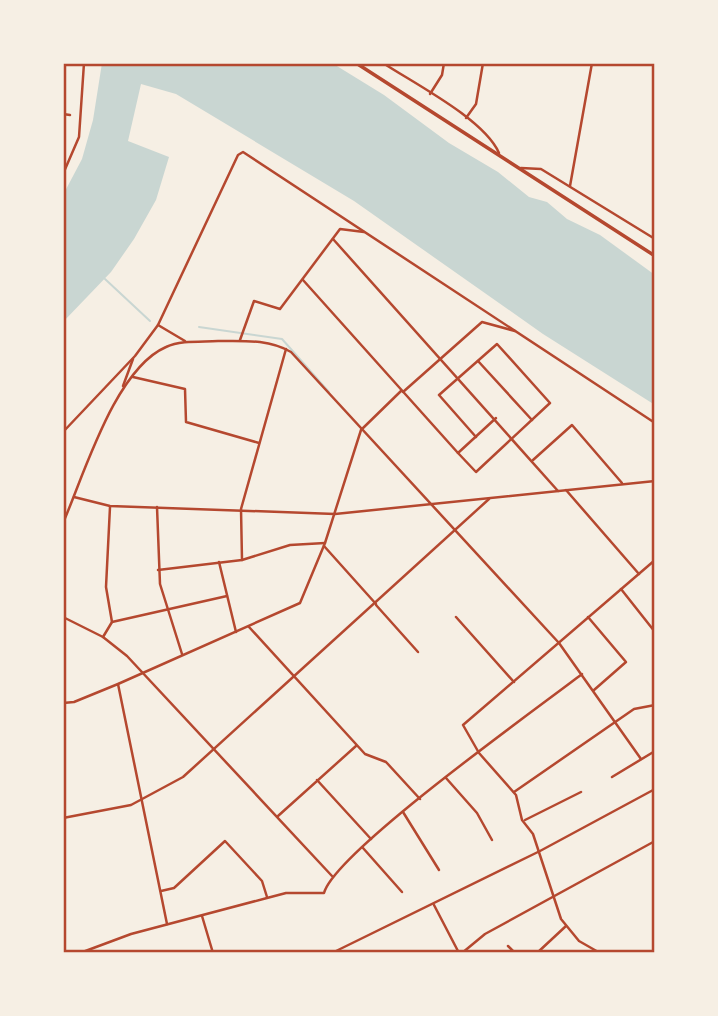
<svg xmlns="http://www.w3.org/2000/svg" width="718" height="1016" font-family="'Exo 2',sans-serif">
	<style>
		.water { fill: #c9d6d2 }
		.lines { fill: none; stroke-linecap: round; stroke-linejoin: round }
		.stream { stroke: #c9d6d2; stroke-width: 2 }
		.minor { stroke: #b5482f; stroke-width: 2.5 }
		.tertiary { stroke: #b5482f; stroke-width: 3.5 }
		.neatline { fill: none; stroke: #b5482f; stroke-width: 2.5 }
	</style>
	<rect width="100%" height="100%" fill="#f6efe4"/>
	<polygon class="water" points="102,63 332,63 384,95 449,143 498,172 529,197 547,202 567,219 600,235 655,275 655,405 543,334 354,201 176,94 141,84 128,141 169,157 156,200 134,239 111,272 63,322 63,195 82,159 93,120"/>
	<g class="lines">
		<g class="stream">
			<polyline points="105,279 150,321"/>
			<polyline points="199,327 282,339 329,392"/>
		</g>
		<g class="minor">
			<path d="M383,63C415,84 484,119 499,153"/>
			<polyline points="430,94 442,75 444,63"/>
			<polyline points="63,114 70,115"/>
			<polyline points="466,118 476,104 483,63"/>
			<polyline points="521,168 541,169 655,239"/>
			<polyline points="63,174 79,137 84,63"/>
			<polyline points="570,186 592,63"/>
			<polyline points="333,239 558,491"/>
			<polyline points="303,280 458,453 496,418"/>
			<polyline points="158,325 185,341"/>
			<polyline points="240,340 254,301 280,309 340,229 364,232"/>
			<polyline points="478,361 532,420"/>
			<polyline points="133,377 185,389 186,422 259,443"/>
			<polyline points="123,386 133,359"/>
			<polyline points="403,392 482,322 515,331"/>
			<polyline points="63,432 135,356 158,325 238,155 243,152 655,423"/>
			<polyline points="458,453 476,472 550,403 497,344 439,395 476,437"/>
			<polyline points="533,460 572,425 622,483"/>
			<polyline points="566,490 639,574"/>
			<polyline points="74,497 110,506 335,514 655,481"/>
			<polyline points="157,507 160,584 182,654"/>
			<path d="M63,523C84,475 115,369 166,347C181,340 201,342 218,341C244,341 268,339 291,352L559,643L641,759"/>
			<polyline points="324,546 376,604"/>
			<polyline points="242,560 241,509 286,349"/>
			<polyline points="219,562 236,632"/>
			<polyline points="158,570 242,560 290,545 325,543"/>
			<polyline points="621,589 655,632"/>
			<polyline points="376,605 418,652"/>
			<polyline points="63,617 103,637 127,656 332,876"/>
			<polyline points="456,617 514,682"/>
			<polyline points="588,617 626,662 594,690"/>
			<polyline points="112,622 227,596"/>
			<polyline points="249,627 365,754 386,762 420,799"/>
			<polyline points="103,637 112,622 106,587 110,507"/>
			<polyline points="118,684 167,924"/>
			<polyline points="63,703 74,702 118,684 300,603 325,543 361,430 401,391"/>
			<polyline points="612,777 655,751"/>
			<polyline points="446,778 477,813 492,840"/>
			<polyline points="317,780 371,839"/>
			<polyline points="514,792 634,709 655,705"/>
			<polyline points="403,812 439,870"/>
			<polyline points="278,816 356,746"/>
			<polyline points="63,818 131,805 183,777 489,499"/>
			<polyline points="525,820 581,792"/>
			<polyline points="363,848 402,892"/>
			<polyline points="161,891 174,888 225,841 262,881 267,897"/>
			<polyline points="434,905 459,953"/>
			<polyline points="202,916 213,953"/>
			<polyline points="508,946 515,953"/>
			<path d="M80,953L131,934L267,898L286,893H324C335,852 538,708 582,674"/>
			<polyline points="332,953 540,851 655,789"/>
			<polyline points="462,953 485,934 655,841"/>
			<polyline points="537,953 566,926"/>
			<polyline points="600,953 579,941 561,919 533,834 522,820 516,795 479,753 463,725 655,560"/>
		</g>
		<polyline class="tertiary" points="356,63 655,256"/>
	</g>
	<rect width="718" height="1016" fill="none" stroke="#f6efe4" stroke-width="130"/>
	<rect x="65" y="65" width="588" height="886" class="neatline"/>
</svg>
